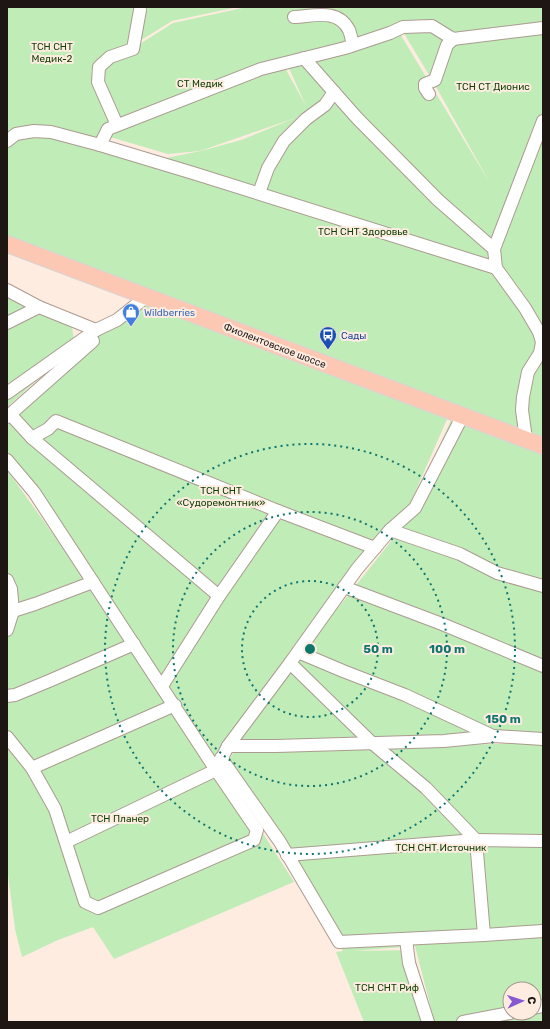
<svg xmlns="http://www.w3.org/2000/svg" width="550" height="1029" font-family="Rubik,sans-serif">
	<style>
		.green { fill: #c0ecb8; fill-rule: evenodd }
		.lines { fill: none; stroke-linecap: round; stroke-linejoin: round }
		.minor-casing { stroke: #ab9b90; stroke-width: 14 }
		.major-casing { stroke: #d6d5d4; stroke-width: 18 }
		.minor { stroke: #fff; stroke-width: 12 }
		.major { stroke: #fcc8b4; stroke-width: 16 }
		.ring { fill: none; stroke: #0f766e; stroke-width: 2; stroke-dasharray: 2 4 }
		.labels { text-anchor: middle; stroke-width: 4; stroke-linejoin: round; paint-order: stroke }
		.park-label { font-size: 10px; fill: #0f4005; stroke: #feece0 }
		.shop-label { font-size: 10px; fill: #366cbe; stroke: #feece0; text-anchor: start }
		.transit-label { font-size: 10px; fill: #164399; stroke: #feece0; text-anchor: start }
		.street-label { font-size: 10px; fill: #1d1612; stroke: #feece0 }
		.centre { fill: #0f766e; stroke: #feece0; stroke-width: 2 }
		.ring-label { font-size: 12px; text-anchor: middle; font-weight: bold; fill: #0f766e; stroke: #feece0; stroke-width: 4; stroke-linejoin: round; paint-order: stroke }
	</style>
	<rect width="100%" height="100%" fill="#feece0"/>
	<g class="green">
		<path d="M7,7H238L172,21L91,71L99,98L94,73L173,23L247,7H543V332L490,256L527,319L537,341L526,370L524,434L343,362L7,240V136L28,128L7,132ZM402,30L435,85L491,185L399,32L288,66L306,106L284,66ZM295,118L241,140L201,151L166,158L100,139L59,131L97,137L106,123L110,137L168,154L200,151Z"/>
		<polygon points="7,294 72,327 75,346 7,407"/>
		<polygon points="136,298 448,417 409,506 216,760 294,882 114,959 93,927 58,940 22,957 15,929 7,867 7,470 205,746 7,463 7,411"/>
		<polygon points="543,344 543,440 528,434 523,401"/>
		<polygon points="451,420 472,427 543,454 543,739 234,743 306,648 404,525"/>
		<path d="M543,743V1007L534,1009V989H510V1013H517L480,1022H364L336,952L343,951L229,760L235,750ZM415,946L434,1020L412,950L353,951Z"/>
		<polygon points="543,1009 543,1022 484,1022 525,1013 534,1013"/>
	</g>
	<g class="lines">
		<g class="minor-casing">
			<g id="minor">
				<path d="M294,17C314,16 338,8 349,30C351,35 352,41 353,45"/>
				<polyline points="304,58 334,92"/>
				<polyline points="429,94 425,88 425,84 435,80 447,45 453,39"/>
				<polyline points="117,125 98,82 99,67 110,57 133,49 140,10"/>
				<polyline points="7,141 16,134 34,131 51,132 100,145 193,173 496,268"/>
				<polyline points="100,145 108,129 261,69 345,48 390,33 403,27 432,26 453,39 543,28"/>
				<polyline points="259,193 268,168 284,141 306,119 325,105 334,92 357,118 438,200 494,249"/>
				<polyline points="7,290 39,307 96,330"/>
				<polyline points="7,323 39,307"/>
				<polyline points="7,393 96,330 117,320 146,297"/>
				<polyline points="10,414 32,438 219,596"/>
				<polyline points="7,417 93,341"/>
				<polyline points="32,438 48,429 56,421 278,511 375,548"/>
				<polyline points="526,439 522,410 523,397 528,372 540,353 542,342 539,332 525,308 496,268 494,249 543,121"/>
				<polyline points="7,460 34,492 216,770 257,830 254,840 98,908 85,902 55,809 32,768 7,737"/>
				<polyline points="390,530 460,554 497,573 543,586"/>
				<polyline points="7,580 11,589 13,611 7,630"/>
				<polyline points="344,587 442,624 543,666"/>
				<polyline points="13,611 35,604 93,582"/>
				<polyline points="298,652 343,671 405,695 493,736"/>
				<polyline points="290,663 372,743 426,788 476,840 484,935"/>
				<polyline points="162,686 219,596 278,511"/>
				<polyline points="7,696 15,695 49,681 134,644"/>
				<polyline points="228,746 276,746 444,741 494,736 543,739"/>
				<polyline points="221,758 280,842 339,942 484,935 543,931"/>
				<polyline points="32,768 175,705"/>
				<polyline points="66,842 216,770 228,746 290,663 357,569 390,530 415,508 463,415"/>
				<polyline points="287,855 476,840 543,841"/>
				<polyline points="406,939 409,963 428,1022"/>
				<polyline points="534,1008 543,1006"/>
				<polyline points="463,1022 510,1013"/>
			</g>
		</g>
		<g class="major-casing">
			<polyline id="major" points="7,244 543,446"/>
		</g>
		<use href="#minor" class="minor"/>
		<use href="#major" class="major"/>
	</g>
	<g class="ring">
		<circle cx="310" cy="649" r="68"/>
		<circle cx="310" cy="649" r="137"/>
		<circle cx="310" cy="649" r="205"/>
	</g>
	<defs>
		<g id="shop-pin" transform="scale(0.9)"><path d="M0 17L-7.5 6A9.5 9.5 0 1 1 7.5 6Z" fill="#3f7fe0" stroke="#feece0"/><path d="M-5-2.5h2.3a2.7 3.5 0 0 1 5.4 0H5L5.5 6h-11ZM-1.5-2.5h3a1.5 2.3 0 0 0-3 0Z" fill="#fff"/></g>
		<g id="bus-pin" transform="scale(0.9)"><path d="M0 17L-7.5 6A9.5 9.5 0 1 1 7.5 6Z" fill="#1a4fb4" stroke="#feece0"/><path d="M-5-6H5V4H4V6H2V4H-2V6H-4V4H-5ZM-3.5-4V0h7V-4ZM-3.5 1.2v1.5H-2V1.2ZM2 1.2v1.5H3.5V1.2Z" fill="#fff"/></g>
	</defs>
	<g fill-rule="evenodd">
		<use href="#shop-pin" x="131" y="312"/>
		<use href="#bus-pin" x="328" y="335"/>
	</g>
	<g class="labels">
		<g class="park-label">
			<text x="52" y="50">ТСН СНТ<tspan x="52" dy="12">Медик-2</tspan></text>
			<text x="200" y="87">СТ Медик</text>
			<text x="493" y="90">ТСН СТ Дионис</text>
			<text x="363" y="235">ТСН СНТ Здоровье</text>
			<text x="221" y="494">ТСН СНТ<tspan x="221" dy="12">«Судоремонтник»</tspan></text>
			<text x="120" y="822">ТСН Планер</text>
			<text x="441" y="851">ТСН СНТ Источник</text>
			<text x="387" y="991">ТСН СНТ Риф</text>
		</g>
		<g class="shop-label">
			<text x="144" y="316">Wildberries</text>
		</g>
		<g class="transit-label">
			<text x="341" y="339">Сады</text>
		</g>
		<g class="street-label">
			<text transform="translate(275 345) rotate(21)" y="4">Фиолентовское шоссе</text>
		</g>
	</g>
	<circle cx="310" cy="649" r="6" class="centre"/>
	<g class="ring-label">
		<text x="378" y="653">50 m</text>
		<text x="447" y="653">100 m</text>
		<text x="503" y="723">150 m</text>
	</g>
	<rect width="550" height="1029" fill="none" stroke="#1d1612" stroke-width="16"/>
	<g transform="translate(522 1001) rotate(87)"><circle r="19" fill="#feece0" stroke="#a4968e"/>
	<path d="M0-3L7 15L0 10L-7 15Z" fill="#8858d1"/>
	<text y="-6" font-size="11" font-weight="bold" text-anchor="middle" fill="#1d1612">С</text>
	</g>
</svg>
